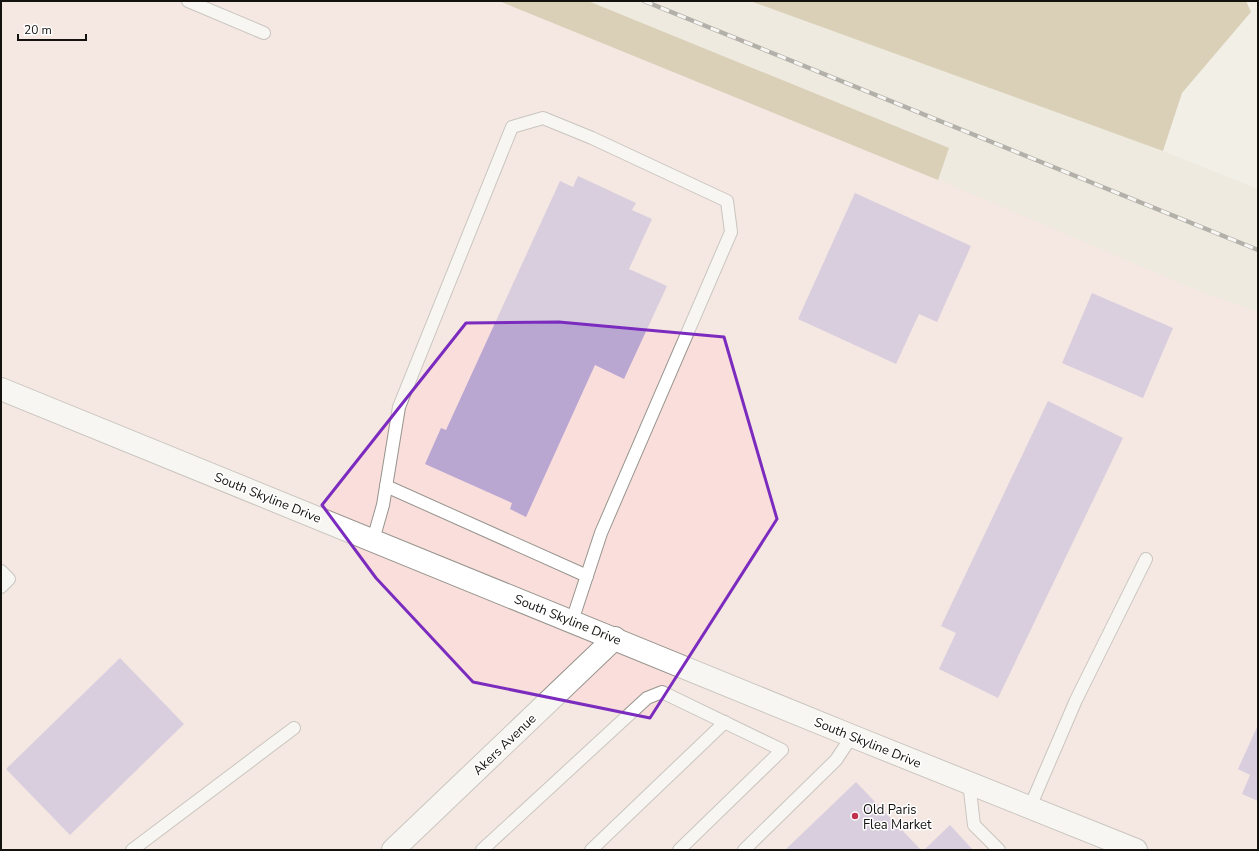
<svg xmlns="http://www.w3.org/2000/svg" width="1259" height="851" font-family="'Nunito Sans',sans-serif">
	<style>
		.built { fill: #eae4d5 }
		.industrial { fill: #f9dedc }
		.forest { fill: #bcab7e }
		.building { fill: #b9a7d2 }
		.lines { fill: none; stroke-linecap: round; stroke-linejoin: round }
		.service-casing { stroke: #97948d; stroke-width: 14 }
		.minor-casing { stroke: #97948d; stroke-width: 24 }
		.service { stroke: #fff; stroke-width: 12 }
		.minor { stroke: #fff; stroke-width: 22 }
		.rail-casing { stroke: #676560; stroke-width: 4.5 }
		.rail { stroke: #fff; stroke-width: 3; stroke-dasharray: 9; stroke-linecap: butt }
		.marked { fill: none; stroke: #7b2cbf; stroke-width: 3; stroke-linejoin: round }
		.poi-dot { fill: #c0304f; stroke: #fff; stroke-width: 1.5 }
		.labels { text-anchor: middle; stroke-width: 3; stroke-linejoin: round; paint-order: stroke }
		.street-label { font-size: 13px; fill: #13120f; stroke: #fff }
		.poi-label { font-size: 13px; fill: #13120f; stroke: #fff; text-anchor: start }
	</style>
	<rect width="100%" height="100%" fill="#f2efe7"/>
	<polygon class="built" points="528,1 750,1 1163,151 1258,189 1258,312 1201,292 938,180"/>
	<polygon class="industrial" points="1,1 508,1 715,84 1201,292 1258,312 1258,850 1,850"/>
	<g class="forest">
		<polygon points="499,1 588,1 949,148 938,180"/>
		<polygon points="750,1 1246,1 1251,12 1182,93 1163,151"/>
	</g>
	<g class="building">
		<polygon points="578,176 636,203 632,210 652,219 629,269 667,286 624,379 595,365 526,517 510,509 512,503 425,464 441,428 446,430 560,181 573,187"/>
		<polygon points="855,193 971,246 937,322 919,314 896,364 798,319"/>
		<polygon points="1092,293 1173,328 1143,398 1062,363"/>
		<polygon points="1048,401 1123,438 998,698 939,669 956,633 941,626"/>
		<polygon points="120,658 184,724 70,835 6,769"/>
		<polygon points="1258,725 1258,801 1242,794 1250,775 1238,769"/>
		<polygon points="856,782 921,850 785,850"/>
		<polygon points="950,825 973,850 924,850"/>
	</g>
	<g class="lines">
		<g class="service-casing">
			<g id="service">
				<polyline points="188,1 264,33"/>
				<polyline points="386,486 587,576"/>
				<polyline points="373,540 383,505 399,407 512,127 543,118 592,138 727,201 731,232 601,533 572,621"/>
				<polyline points="1,571 9,579 1,587"/>
				<polyline points="969,782 974,825 999,850"/>
				<polyline points="1030,807 1076,700 1146,559"/>
				<polyline points="132,850 294,728"/>
				<polyline points="482,850 647,698 662,692 782,750 679,850"/>
				<polyline points="591,850 725,722"/>
				<polyline points="744,850 836,760 852,736"/>
			</g>
		</g>
		<g class="minor-casing">
			<g id="minor">
				<polyline points="1,389 852,736 1136,850"/>
				<polyline points="393,850 615,638"/>
			</g>
		</g>
		<use href="#service" class="service"/>
		<use href="#minor" class="minor"/>
		<g class="rail-casing">
			<polyline id="rail" points="644,1 1258,250"/>
		</g>
		<use href="#rail" class="rail"/>
	</g>
	<path d="M0 0H1259V851H0ZM559,322L724,337L777,519L650,718L473,682L376,578L322,505L466,323Z" fill="#f2efe7" fill-opacity=".55" fill-rule="evenodd"/>
	<path class="marked" d="M559,322L724,337L777,519L650,718L473,682L376,578L322,505L466,323Z"/>
	<circle class="poi-dot" cx="855" cy="816" r="4"/>
	<g class="labels">
		<g class="street-label">
			<text transform="translate(268 497) rotate(22)" y="5">South Skyline Drive</text>
			<text transform="translate(568 619) rotate(22)" y="5">South Skyline Drive</text>
			<text transform="translate(868 742) rotate(22)" y="5">South Skyline Drive</text>
			<text transform="translate(504 744) rotate(-44)" y="5">Akers Avenue</text>
		</g>
		<g class="poi-label">
			<text x="863" y="814">Old Paris<tspan x="863" dy="15">Flea Market</tspan></text>
		</g>
	</g>
	<rect width="1259" height="851" fill="none" stroke="#13120f" stroke-width="4"/>
	<path d="M18 34v6h68v-6" fill="none" stroke="#13120f" stroke-width="2"/>
	<text x="24" y="34" font-size="12" fill="#13120f" stroke="#ffffff" stroke-width="3" paint-order="stroke">20 m</text>
</svg>
